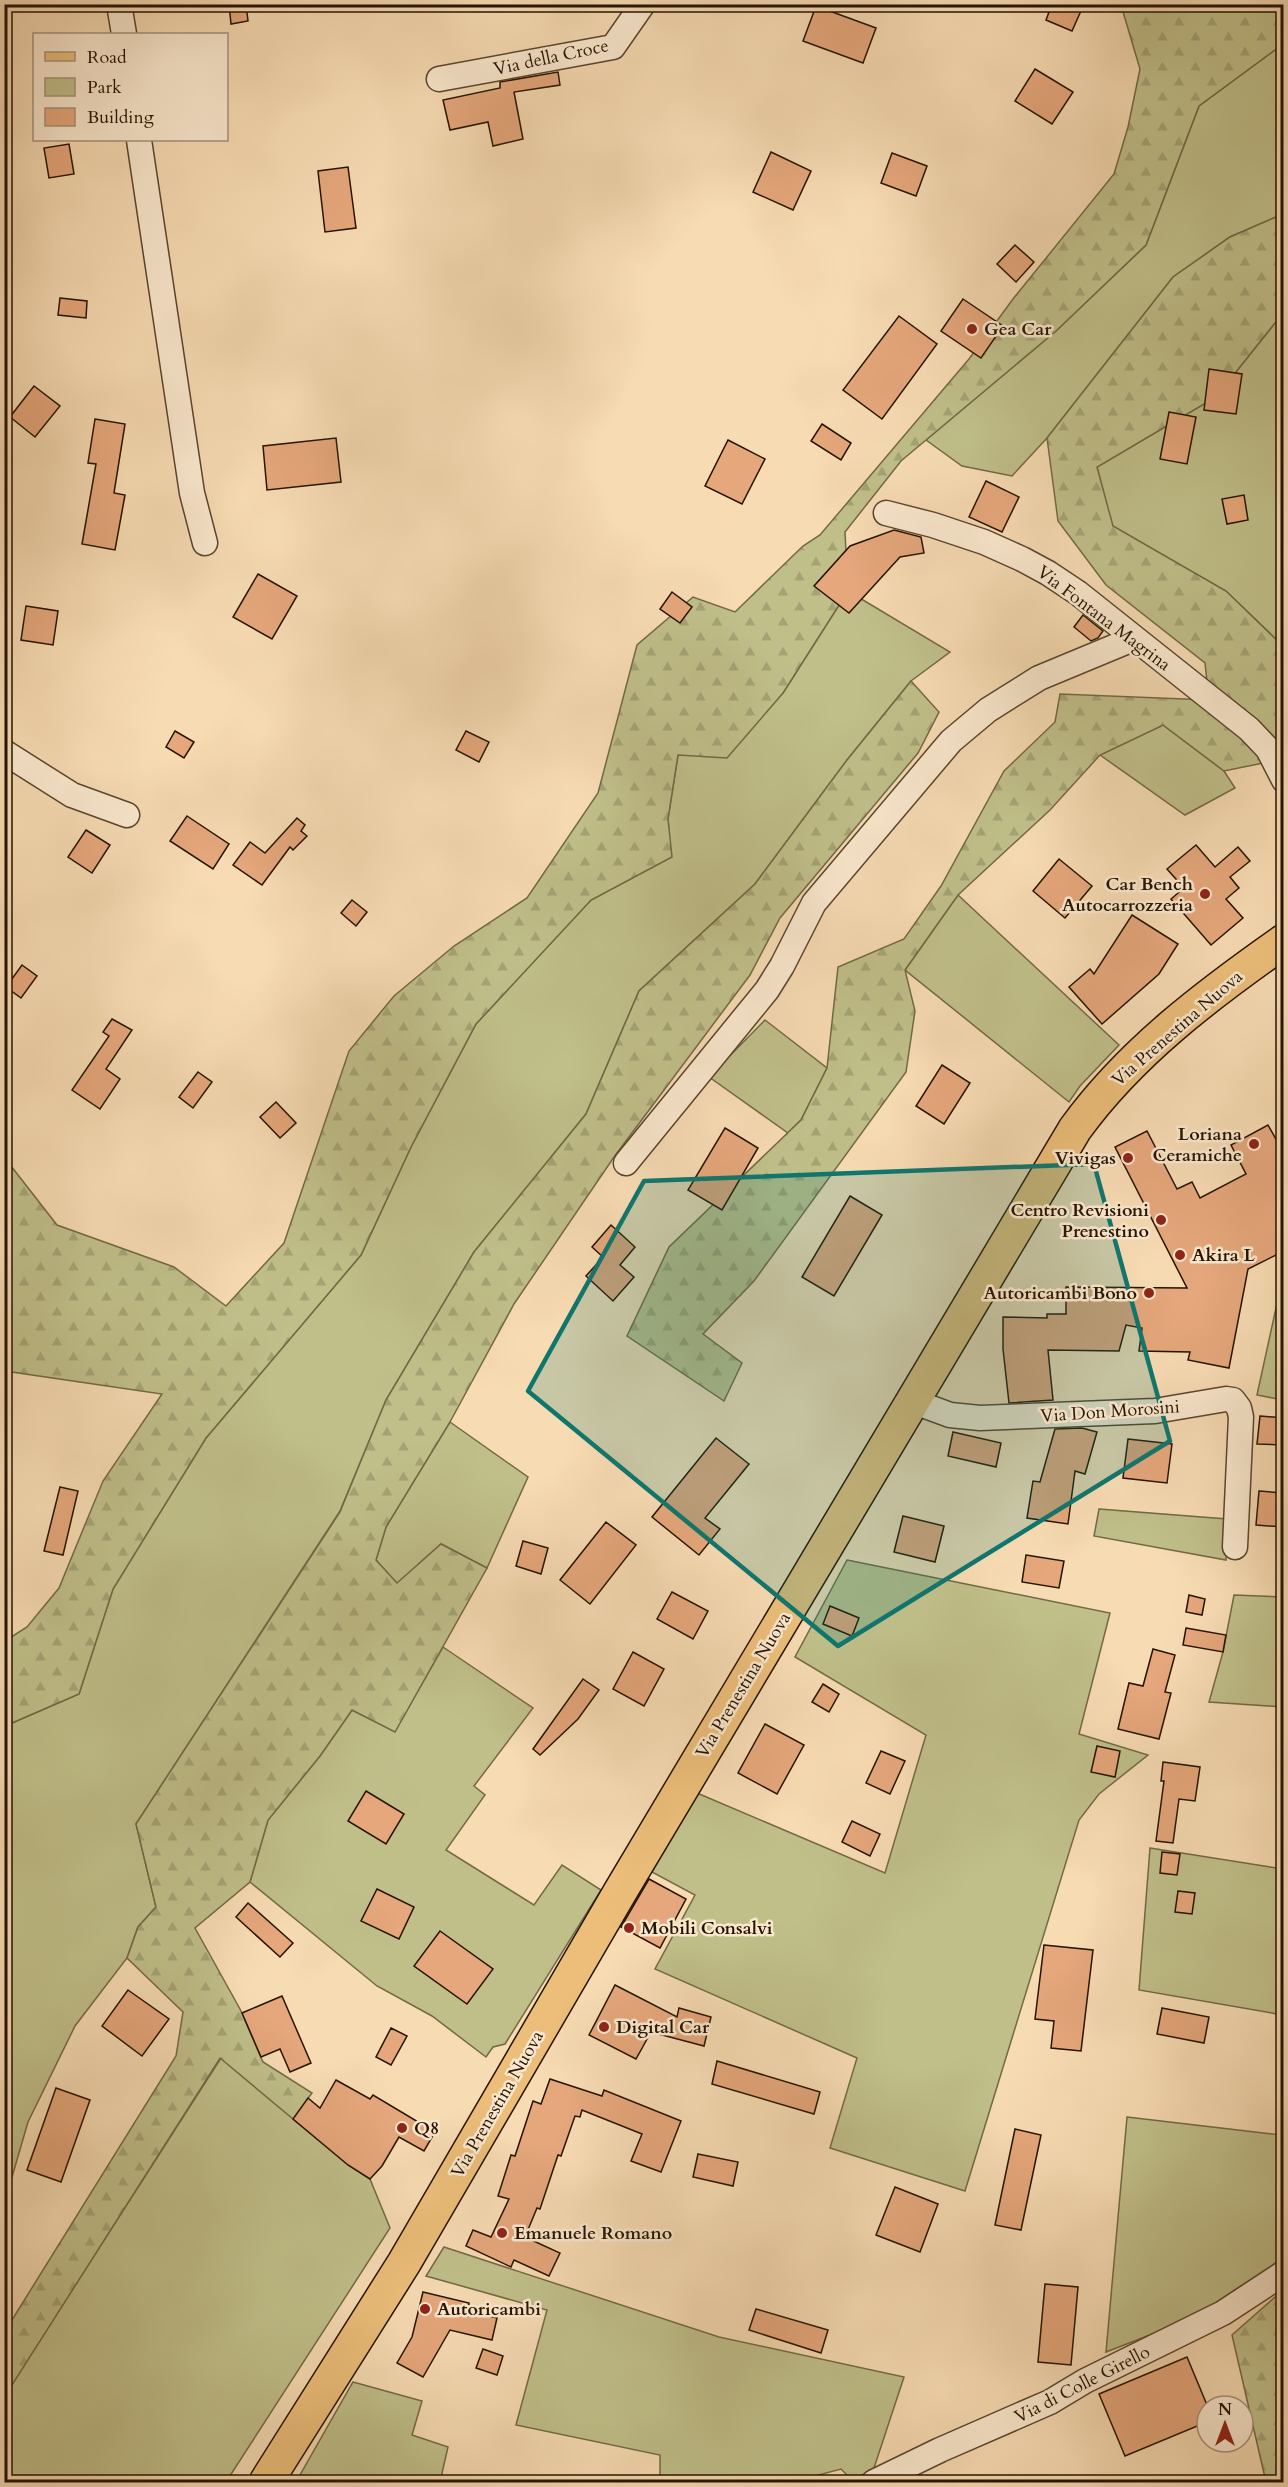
<svg xmlns="http://www.w3.org/2000/svg" width="1288" height="2487" font-family="Cardo,serif">
	<style>
		.green { fill: #c0bf8a; stroke: #726945; stroke-width: 1.5 }
		.forest { fill: url(#forest-firs); stroke: #726945; stroke-width: 1.5 }
		.building { fill: #e5a77b; stroke: #251300; stroke-width: 1.5 }
		.lines { fill: none; stroke-linecap: round; stroke-linejoin: round }
		.street-casing { stroke: #5a452d; stroke-width: 27 }
		.primary-casing { stroke: #251300; stroke-width: 36 }
		.street { stroke: #fae8ce; stroke-width: 24 }
		.primary { stroke: #ecbe7a; stroke-width: 33 }
		.marked { fill: #0f766e; fill-opacity: 0.2; stroke: #0f766e; stroke-width: 4.5; stroke-linejoin: round }
		.poi-dot { fill: #8f2418; stroke: #fae8ce; stroke-width: 2 }
		.labels { text-anchor: middle; stroke-width: 5; stroke-linejoin: round; paint-order: stroke }
		.street-label { font-size: 18px; fill: #251300; stroke: #fae8ce }
		.poi-label { font-size: 18px; font-weight: bold; fill: #251300; stroke: #fae8ce; text-anchor: start }
	</style>
	<defs>
		<pattern id="forest-firs" width="22" height="20" patternUnits="userSpaceOnUse" patternTransform="scale(1.5)"><rect width="22" height="20" fill="#c0bf8a"/><path d="M5 1l3.5 6h-7zM16 11l3.5 6h-7z" fill="#a5a375"/></pattern>
	</defs>
	<rect width="100%" height="100%" fill="#f7dbb3"/>
	<filter id="stains"><feTurbulence type="fractalNoise" baseFrequency=".00333" numOctaves="4"/><feColorMatrix values="0 0 0 0 .2 0 0 0 0 .09 0 0 0 0 .02 0 0 0 .5 -.17"/></filter>
	<radialGradient id="worn" r=".72"><stop offset=".6" stop-color="#630" stop-opacity="0"/><stop offset="1" stop-color="#630" stop-opacity=".3"/></radialGradient>
	<g class="green">
		<polygon points="1283,44 1283,214 1230,237 1173,277 1047,438 1012,476 962,466 926,440 1056,331 1146,245 1199,106"/>
		<polygon points="1283,321 1283,646 1226,591 1112,526 1097,467 1216,397 1275,323"/>
		<polygon points="848,591 950,652 911,681 847,760 755,884 639,991 586,1114 474,1252 386,1400 340,1511 136,1824 156,1907 138,1927 127,1958 75,2026 28,2122 5,2201 5,1726 79,1694 113,1589 206,1438 361,1255 411,1147 476,1024 591,900 671,857 668,819 678,755 783,693"/>
		<polygon points="1163,725 1224,771 1235,788 1185,815 1100,755"/>
		<polygon points="958,895 1119,1045 1080,1086 1069,1102 905,970"/>
		<polygon points="765,1020 827,1068 801,1120 788,1133 709,1077"/>
		<polygon points="1283,1276 1283,1400 1257,1395"/>
		<polygon points="450,1422 528,1477 487,1568 441,1544 397,1584 376,1560 386,1527"/>
		<polygon points="1099,1509 1227,1519 1226,1560 1094,1536"/>
		<polygon points="847,1560 1110,1613 1079,1734 1148,1755 1099,1794 1079,1820 965,2191 830,2148 857,2058 655,1969 695,1895 652,1872 697,1793 885,1873 926,1735 795,1657"/>
		<polygon points="1234,1595 1283,1597 1283,1707 1209,1702 1223,1652"/>
		<polygon points="443,1647 533,1708 474,1786 485,1795 446,1850 534,1905 562,1865 601,1890 505,2044 493,2047 486,2057 432,2016 377,1986 250,1882 268,1820 320,1756 352,1710 395,1731"/>
		<polygon points="1150,1848 1283,1869 1283,2015 1139,1990"/>
		<polygon points="221,2058 348,2165 370,2179 390,2228 226,2482 5,2482 4,2396"/>
		<polygon points="1127,2117 1281,2135 1277,2163 1283,2163 1283,2258 1191,2319 1106,2352"/>
		<polygon points="444,2247 719,2337 904,2377 873,2471 851,2479 841,2469 807,2478 806,2482 660,2482 660,2455 516,2425 547,2310 426,2276"/>
		<polygon points="353,2382 422,2401 412,2435 448,2447 440,2482 296,2482"/>
	</g>
	<g class="forest">
		<polygon points="1121,5 1283,5 1283,44 1199,106 1146,245 1056,331 901,461 845,532 848,591 783,693 727,758 678,755 668,819 672,857 591,900 476,1024 411,1147 361,1255 206,1438 113,1589 79,1694 5,1726 5,1641 27,1627 59,1588 103,1481 162,1394 5,1371 4,1157 57,1225 174,1267 226,1306 284,1243 349,1051 394,996 454,946 527,898 598,793 637,645 693,597 735,612 803,546 820,535 969,359 1013,299 1114,174 1128,127 1140,69"/>
		<polygon points="1283,214 1283,321 1275,323 1216,397 1097,467 1113,526 1226,591 1283,646 1283,759 1224,771 1163,725 1100,755 1050,810 958,895 905,970 915,1011 906,1072 754,1281 703,1334 742,1363 724,1401 627,1336 669,1247 801,1120 827,1068 838,967 904,939 941,886 1004,771 1055,722 1060,694 1209,700 1205,663 1106,585 1058,521 1047,438 1173,277 1230,237"/>
		<polygon points="911,681 939,712 918,753 780,918 750,975 614,1157 514,1304 450,1422 386,1527 376,1560 397,1583 441,1544 487,1568 395,1732 352,1710 320,1756 268,1820 250,1882 195,1928 240,2009 263,2062 312,2093 293,2119 220,2058 5,2396 4,2332 7,2328 176,2056 183,2012 127,1958 138,1927 156,1907 136,1824 340,1512 386,1400 474,1252 586,1114 639,991 755,884 847,760"/>
		<polygon points="1283,2290 1283,2482 1266,2482 1232,2335"/>
	</g>
	<g class="building">
		<polygon points="229,4 246,4 248,21 231,24"/>
		<polygon points="1052,4 1084,4 1072,31 1046,20"/>
		<polygon points="816,6 876,28 863,63 803,41"/>
		<polygon points="1035,69 1073,92 1052,124 1015,101"/>
		<polygon points="558,72 560,85 514,92 523,139 493,146 488,122 450,130 443,100 500,88 500,82"/>
		<polygon points="69,144 74,174 49,178 44,148"/>
		<polygon points="771,152 811,171 793,210 753,192"/>
		<polygon points="892,153 927,166 916,196 881,183"/>
		<polygon points="348,167 356,228 325,232 318,171"/>
		<polygon points="1015,245 1034,262 1016,282 997,264"/>
		<polygon points="60,298 87,301 86,318 58,315"/>
		<polygon points="963,299 1003,326 981,358 941,331"/>
		<polygon points="899,316 937,344 882,419 843,390"/>
		<polygon points="1209,369 1242,374 1236,414 1204,410"/>
		<polygon points="34,386 60,406 35,437 10,417"/>
		<polygon points="1169,412 1196,417 1187,464 1160,459"/>
		<polygon points="95,419 125,424 114,493 125,495 115,550 82,544 96,464 88,463"/>
		<polygon points="822,424 851,443 841,460 811,441"/>
		<polygon points="336,438 341,482 267,490 263,446"/>
		<polygon points="728,440 765,459 742,504 705,486"/>
		<polygon points="986,481 1019,497 1002,532 969,517"/>
		<polygon points="1244,495 1248,520 1227,524 1222,499"/>
		<polygon points="894,530 921,537 924,553 900,557 849,613 814,586 850,546"/>
		<polygon points="258,574 297,596 272,639 233,617"/>
		<polygon points="672,592 692,607 680,623 660,609"/>
		<polygon points="26,606 58,611 53,645 21,640"/>
		<polygon points="1083,615 1103,631 1098,638 1091,641 1074,627"/>
		<polygon points="175,731 194,742 184,758 166,747"/>
		<polygon points="466,731 489,742 479,762 456,750"/>
		<polygon points="187,816 229,844 213,869 170,841"/>
		<polygon points="297,818 305,825 301,831 307,836 293,850 290,847 262,885 233,865 250,842 265,853"/>
		<polygon points="86,830 110,845 92,873 68,857"/>
		<polygon points="1196,845 1215,867 1238,847 1250,861 1230,877 1239,888 1226,899 1243,918 1211,945 1171,899 1184,888 1167,869"/>
		<polygon points="1059,859 1092,886 1065,918 1033,891"/>
		<polygon points="352,900 367,912 356,926 341,913"/>
		<polygon points="1132,915 1178,944 1159,974 1102,1024 1069,987 1090,969 1094,974"/>
		<polygon points="22,965 37,976 21,998 6,987"/>
		<polygon points="112,1019 132,1030 106,1069 120,1079 100,1109 72,1090 109,1036 103,1032"/>
		<polygon points="942,1065 970,1083 944,1124 916,1106"/>
		<polygon points="198,1072 212,1082 193,1108 179,1097"/>
		<polygon points="276,1102 296,1123 280,1138 260,1117"/>
		<polygon points="1268,1125 1277,1141 1284,1138 1284,1251 1248,1269 1229,1368 1188,1360 1190,1352 1139,1351 1142,1328 1126,1325 1119,1351 1048,1350 1053,1400 1009,1403 1003,1349 1003,1317 1047,1318 1047,1314 1066,1314 1066,1287 1187,1288 1115,1147 1147,1131 1177,1189 1192,1182 1200,1198 1246,1174 1231,1145"/>
		<polygon points="725,1128 758,1148 722,1210 688,1190"/>
		<polygon points="850,1196 882,1215 834,1296 802,1277"/>
		<polygon points="611,1225 635,1247 620,1265 634,1277 613,1301 586,1276 603,1257 592,1247"/>
		<polygon points="1260,1416 1284,1418 1284,1445 1257,1444"/>
		<polygon points="1082,1428 1097,1432 1085,1474 1075,1471 1068,1524 1027,1518 1033,1481 1040,1482 1055,1429"/>
		<polygon points="953,1432 1001,1443 996,1467 948,1456"/>
		<polygon points="716,1438 749,1464 705,1518 720,1529 699,1555 652,1517"/>
		<polygon points="1128,1439 1172,1444 1167,1483 1123,1478"/>
		<polygon points="60,1487 78,1491 63,1555 44,1551"/>
		<polygon points="1259,1491 1284,1493 1284,1527 1256,1525"/>
		<polygon points="903,1516 944,1526 935,1562 894,1552"/>
		<polygon points="606,1522 636,1545 590,1604 560,1580"/>
		<polygon points="523,1541 548,1548 541,1574 516,1566"/>
		<polygon points="1026,1555 1064,1561 1059,1588 1022,1582"/>
		<polygon points="672,1592 708,1611 693,1639 657,1619"/>
		<polygon points="1189,1595 1205,1599 1202,1615 1186,1612"/>
		<polygon points="830,1606 859,1618 852,1636 823,1624"/>
		<polygon points="1186,1628 1226,1635 1223,1652 1183,1645"/>
		<polygon points="1153,1649 1175,1655 1165,1692 1171,1693 1159,1739 1118,1729 1129,1683 1143,1686"/>
		<polygon points="633,1652 664,1669 644,1706 613,1689"/>
		<polygon points="583,1679 599,1690 578,1719 540,1755 533,1749"/>
		<polygon points="823,1684 839,1694 829,1712 812,1702"/>
		<polygon points="765,1724 804,1745 777,1794 738,1773"/>
		<polygon points="1097,1746 1120,1751 1115,1777 1091,1772"/>
		<polygon points="881,1751 905,1761 890,1794 866,1783"/>
		<polygon points="1163,1762 1200,1767 1195,1801 1179,1799 1173,1843 1156,1841 1164,1781 1161,1781"/>
		<polygon points="366,1791 404,1814 386,1844 348,1821"/>
		<polygon points="852,1821 880,1834 870,1856 842,1842"/>
		<polygon points="1162,1852 1180,1854 1177,1875 1160,1873"/>
		<polygon points="649,1879 686,1899 660,1948 621,1927"/>
		<polygon points="377,1889 414,1907 399,1939 361,1921"/>
		<polygon points="1178,1891 1195,1893 1192,1914 1175,1912"/>
		<polygon points="248,1903 293,1943 280,1957 236,1917"/>
		<polygon points="440,1931 493,1969 467,2004 414,1966"/>
		<polygon points="1044,1945 1093,1950 1081,2051 1051,2048 1054,2021 1035,2019"/>
		<polygon points="615,1985 677,2017 679,2008 711,2017 704,2046 651,2032 636,2059 589,2035"/>
		<polygon points="128,1990 169,2019 142,2056 102,2026"/>
		<polygon points="282,1996 311,2063 290,2072 280,2049 261,2057 242,2013"/>
		<polygon points="1162,2008 1209,2017 1204,2043 1157,2034"/>
		<polygon points="391,2028 407,2036 391,2065 376,2057"/>
		<polygon points="717,2061 820,2092 814,2114 712,2084"/>
		<polygon points="550,2079 602,2096 604,2090 681,2121 661,2172 631,2161 642,2134 582,2110 580,2117 575,2116 561,2156 558,2155 540,2209 537,2208 525,2237 560,2253 549,2276 514,2260 511,2267 466,2246 473,2230 491,2237 509,2199 498,2196 511,2155 515,2156 533,2101 541,2104"/>
		<polygon points="336,2080 370,2099 373,2095 435,2132 424,2151 399,2137 382,2166 370,2179 348,2165 293,2119 308,2098 320,2108"/>
		<polygon points="56,2088 90,2100 61,2182 27,2170"/>
		<polygon points="1015,2129 1041,2135 1021,2230 995,2225"/>
		<polygon points="698,2154 738,2162 733,2186 693,2177"/>
		<polygon points="895,2187 938,2204 920,2252 876,2235"/>
		<polygon points="1045,2284 1078,2287 1071,2365 1038,2362"/>
		<polygon points="423,2292 469,2303 468,2311 497,2318 492,2340 450,2330 423,2377 397,2363 412,2337"/>
		<polygon points="756,2309 828,2330 821,2353 749,2330"/>
		<polygon points="483,2349 503,2356 497,2375 476,2368"/>
		<polygon points="1187,2357 1207,2405 1207,2422 1125,2456 1099,2394"/>
	</g>
	<g class="lines">
		<g class="street-casing">
			<g id="street">
				<polyline points="119,4 124,34"/>
				<polyline points="439,79 613,47 643,4"/>
				<polyline points="139,140 192,493 205,543"/>
				<polyline points="886,513 933,525 984,542 1022,559 1048,573 1078,593 1249,729 1268,749 1284,780"/>
				<polyline points="4,752 72,795 127,815"/>
				<polyline points="626,1163 767,990 782,966 814,903 951,741 988,710 1039,678 1133,639"/>
				<polyline points="912,1401 950,1415 980,1418 1155,1411 1226,1399 1233,1400 1239,1408 1241,1417 1235,1547"/>
				<polyline points="874,2482 940,2450 1050,2402 1085,2381 1223,2313 1284,2273"/>
			</g>
		</g>
		<g class="primary-casing">
			<path id="primary" d="M266,2482L404,2263L620,1892L1075,1129C1130,1053 1207,995 1284,941"/>
		</g>
		<use href="#street" class="street"/>
		<use href="#primary" class="primary"/>
	</g>
	<path class="marked" d="M1094,1164L1170,1441L838,1646L528,1391L644,1181Z"/>
	<g class="poi-dot">
		<circle cx="972" cy="329" r="6"/>
		<circle cx="1205" cy="894" r="6"/>
		<circle cx="1254" cy="1144" r="6"/>
		<circle cx="1128" cy="1158" r="6"/>
		<circle cx="1161" cy="1220" r="6"/>
		<circle cx="1180" cy="1255" r="6"/>
		<circle cx="1149" cy="1293" r="6"/>
		<circle cx="629" cy="1928" r="6"/>
		<circle cx="604" cy="2027" r="6"/>
		<circle cx="402" cy="2128" r="6"/>
		<circle cx="502" cy="2233" r="6"/>
		<circle cx="425" cy="2309" r="6"/>
	</g>
	<g class="labels">
		<g class="street-label">
			<text transform="translate(551 57) rotate(-12)" y="6">Via della Croce</text>
			<text transform="translate(1104 618) rotate(37)" y="6">Via Fontana Magrina</text>
			<text transform="translate(1177 1028) rotate(-41)" y="6">Via Prenestina Nuova</text>
			<text transform="translate(1110 1411) rotate(-4)" y="6">Via Don Morosini</text>
			<text transform="translate(743 1685) rotate(-59)" y="6">Via Prenestina Nuova</text>
			<text transform="translate(497 2104) rotate(-60)" y="6">Via Prenestina Nuova</text>
			<text transform="translate(1082 2384) rotate(-27)" y="6">Via di Colle Girello</text>
		</g>
		<g class="poi-label">
			<text x="984" y="335">Gea Car</text>
			<text x="1193" y="890" text-anchor="end">Car Bench<tspan x="1193" dy="21">Autocarrozzeria</tspan></text>
			<text x="1242" y="1140" text-anchor="end">Loriana<tspan x="1242" dy="21">Ceramiche</tspan></text>
			<text x="1116" y="1164" text-anchor="end">Vivigas</text>
			<text x="1149" y="1216" text-anchor="end">Centro Revisioni<tspan x="1149" dy="21">Prenestino</tspan></text>
			<text x="1192" y="1261">Akira L</text>
			<text x="1137" y="1299" text-anchor="end">Autoricambi Bono</text>
			<text x="641" y="1934">Mobili Consalvi</text>
			<text x="616" y="2033">Digital Car</text>
			<text x="414" y="2134">Q8</text>
			<text x="514" y="2239">Emanuele Romano</text>
			<text x="437" y="2315">Autoricambi</text>
		</g>
	</g>
	<rect width="1288" height="2487" fill="none" stroke="#f7dbb3" stroke-width="24"/>
	<rect x="6" y="6" width="1276" height="2475" fill="none" stroke="#251300" stroke-width="3"/>
	<rect x="12" y="12" width="1264" height="2463" fill="none" stroke="#251300" stroke-width="1.5"/>
	<rect x="33" y="33" width="195" height="108" fill="#fae8ce" stroke="#a5937c" stroke-width="1.5"/>
	<rect x="45" y="52" width="30" height="9" fill="#ecbe7a" stroke="#a5937c" stroke-width="1.5"/>
	<text x="87" y="63" font-size="18" fill="#251300">Road</text>
	<rect x="45" y="78" width="30" height="18" fill="#c0bf8a" stroke="#a5937c" stroke-width="1.5"/>
	<text x="87" y="93" font-size="18" fill="#251300">Park</text>
	<rect x="45" y="108" width="30" height="18" fill="#e5a77b" stroke="#a5937c" stroke-width="1.5"/>
	<text x="87" y="123" font-size="18" fill="#251300">Building</text>
	<g transform="translate(1225 2424)"><circle r="28" fill="#fae8ce" stroke="#a5937c" stroke-width="1.5"/>
	<path d="M0-4.5L10 22L0 15L-10 22Z" fill="#8f2418"/>
	<text y="-9" font-size="16" font-weight="bold" text-anchor="middle" fill="#251300">N</text>
	</g>
	<rect width="100%" height="100%" filter="url(#stains)"/>
	<rect width="100%" height="100%" fill="url(#worn)"/>
</svg>
